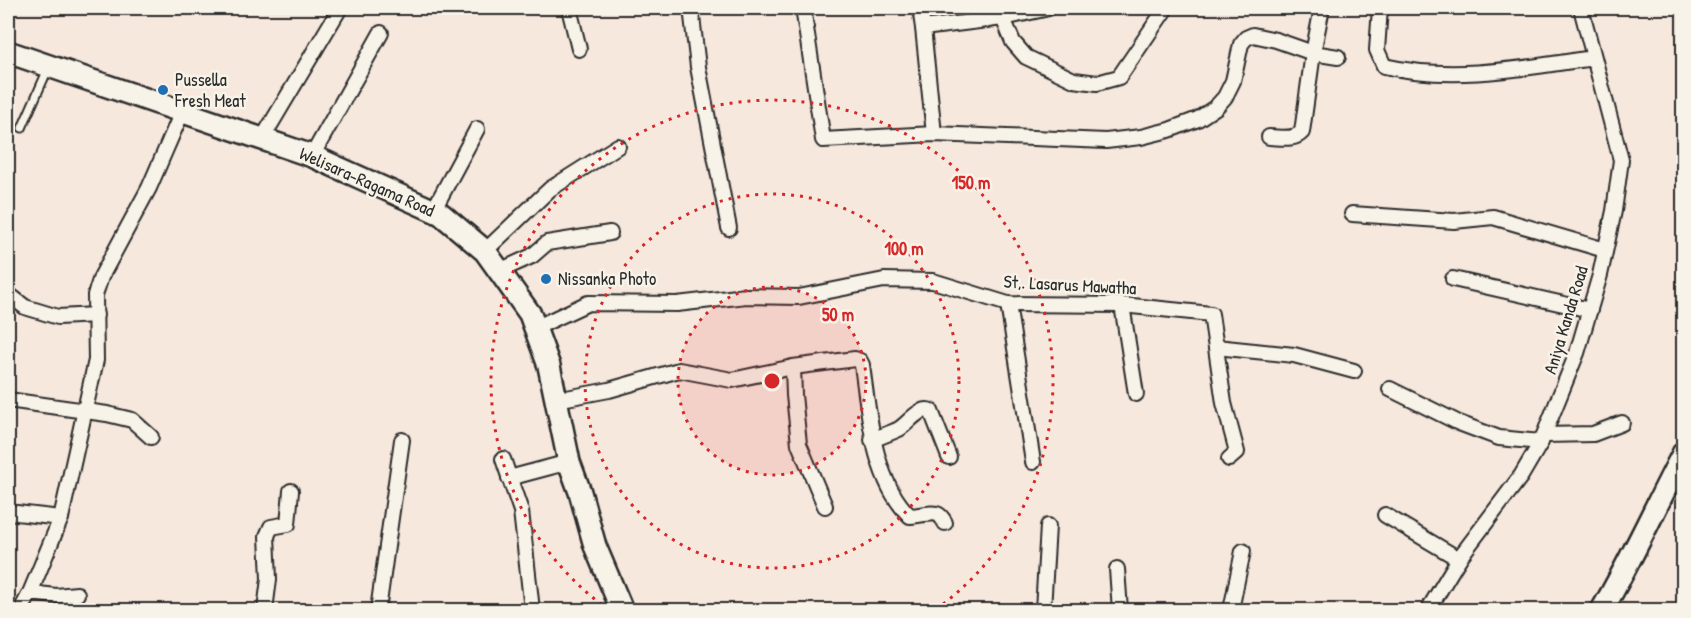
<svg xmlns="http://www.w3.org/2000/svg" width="1691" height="618" font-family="'Patrick Hand',sans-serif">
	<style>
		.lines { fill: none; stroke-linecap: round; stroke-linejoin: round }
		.service-casing { stroke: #2b2b2b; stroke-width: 11 }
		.minor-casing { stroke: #2b2b2b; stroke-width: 18 }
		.primary-casing { stroke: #2b2b2b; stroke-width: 26 }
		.service { stroke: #f7f3e8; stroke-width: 7 }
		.minor { stroke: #f7f3e8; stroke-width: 14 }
		.primary { stroke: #f7f3e8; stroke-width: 21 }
		.ring { fill: none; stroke: #d62828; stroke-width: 3; stroke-dasharray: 3 6 }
		.poi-dot { fill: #1f6fb2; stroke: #f7f3e8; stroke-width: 2 }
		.labels { text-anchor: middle; stroke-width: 5; stroke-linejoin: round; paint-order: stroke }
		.poi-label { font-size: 18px; fill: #2b2b2b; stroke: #f7f3e8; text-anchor: start }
		.street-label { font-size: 18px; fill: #2b2b2b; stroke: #f7f3e8 }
		.centre { fill: #d62828; stroke: #f7f3e8; stroke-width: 3 }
		.ring-label { font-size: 18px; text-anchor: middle; font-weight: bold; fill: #d62828; stroke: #f7f3e8; stroke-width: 5; stroke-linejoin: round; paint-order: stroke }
	</style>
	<rect width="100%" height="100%" fill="#f7e8de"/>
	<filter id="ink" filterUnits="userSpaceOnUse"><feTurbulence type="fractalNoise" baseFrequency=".0167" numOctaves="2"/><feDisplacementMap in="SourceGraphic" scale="12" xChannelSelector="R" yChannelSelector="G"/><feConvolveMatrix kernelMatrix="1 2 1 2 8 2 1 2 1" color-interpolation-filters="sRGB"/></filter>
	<g filter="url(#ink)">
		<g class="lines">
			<g class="service-casing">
				<polyline id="service" points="22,128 48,69"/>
			</g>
			<g class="minor-casing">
				<g id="minor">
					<polyline points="569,8 579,49"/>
					<polyline points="691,8 698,67 729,228"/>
					<polyline points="803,8 823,140 934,134 1106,141 1141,137 1169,130 1198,119 1216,107 1225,97 1233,81 1241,44 1246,38 1253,35 1276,40 1313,53 1338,57"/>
					<polyline points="920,8 923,28 934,134"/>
					<path d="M1380,8L1377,50L1384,66C1453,82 1524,68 1593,58"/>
					<polyline points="1003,18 1013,42 1026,57 1074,80 1097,83 1119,77 1166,8"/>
					<polyline points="923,28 1003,18 1049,8"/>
					<path d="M1269,137C1279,137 1294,141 1302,132L1313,53L1322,8"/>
					<polyline points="262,139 340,8"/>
					<polyline points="312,156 381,33"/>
					<polyline points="433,211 477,129"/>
					<polyline points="1352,214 1454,221 1493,217 1605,250"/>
					<polyline points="485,251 550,189 618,146"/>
					<polyline points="499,271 532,256 547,243 610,233"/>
					<polyline points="1453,279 1590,310"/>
					<polyline points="8,294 25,307 58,317 96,315"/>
					<polyline points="1008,304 1033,462"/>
					<polyline points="1122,305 1136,394"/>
					<polyline points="535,328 588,303 677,304 746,296 799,297 884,280 933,281 1008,304 1122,305 1211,314 1224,403 1237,452 1229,459"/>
					<polyline points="1216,347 1294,355 1354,371"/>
					<polyline points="793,367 794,395 799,444 825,506"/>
					<polyline points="1390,389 1459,423 1499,438 1541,442"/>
					<polyline points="8,400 107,414 132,420 151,437"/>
					<path d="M556,400L609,390L679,370L732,380L793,367L855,359L860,361L862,365C869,414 873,480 910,516C917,516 934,511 939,515C940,515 945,522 945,523"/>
					<polyline points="1544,435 1593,434 1622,423"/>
					<path d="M872,440C881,436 891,433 899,429C909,423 919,406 931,411L949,457"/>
					<polyline points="503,459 521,511 532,610"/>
					<polyline points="509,478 569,462"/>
					<polyline points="8,512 61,518"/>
					<polyline points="1385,515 1459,559"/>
					<polyline points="1117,569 1120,610"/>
					<polyline points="30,593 56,596 77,594"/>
					<polyline points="21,610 30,593 61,518 96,360 95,295 101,277 149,188 182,112"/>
					<polyline points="265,610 269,579 267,536 271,527 288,524 291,491"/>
					<polyline points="378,610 402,440"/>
					<polyline points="1043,610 1048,526"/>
					<polyline points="1231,610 1243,551"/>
					<polyline points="1428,610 1460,557 1521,476 1541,442 1577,353 1600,275 1614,211 1621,160 1581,8"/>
				</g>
			</g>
			<g class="primary-casing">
				<g id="primary">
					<polyline points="8,52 312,156 441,214 485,251 530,314 549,366 569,462 580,492 595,546 622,610"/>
					<path d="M1602,610C1632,559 1656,505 1684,452"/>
				</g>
			</g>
			<use href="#service" class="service"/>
			<use href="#minor" class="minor"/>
			<use href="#primary" class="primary"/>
		</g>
	</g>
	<circle cx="772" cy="381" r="94" fill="#d62828" fill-opacity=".12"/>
	<g class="ring">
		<circle cx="772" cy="381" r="94"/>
		<circle cx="772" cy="381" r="187"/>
		<path d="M609 610A281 281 0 1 1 935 610"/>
	</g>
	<g class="poi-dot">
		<circle cx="163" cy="90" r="6"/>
		<circle cx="546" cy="279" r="6"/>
	</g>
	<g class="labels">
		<g class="poi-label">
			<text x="175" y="86">Pussella<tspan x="175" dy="21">Fresh Meat</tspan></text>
			<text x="558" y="285">Nissanka Photo</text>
		</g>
		<g class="street-label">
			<text transform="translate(367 182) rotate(24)" y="6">Welisara-Ragama Road</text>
			<text transform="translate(1070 285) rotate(3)" y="6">St,. Lasarus Mawatha</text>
			<text transform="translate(1566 320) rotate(-73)" y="6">Aniya Kanda Road</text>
		</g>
	</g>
	<circle cx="772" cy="381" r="9" class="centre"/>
	<g class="ring-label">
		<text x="971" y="189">150 m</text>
		<text x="904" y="255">100 m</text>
		<text x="838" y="321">50 m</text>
	</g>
	<rect width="1691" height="618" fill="none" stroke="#f7f3e8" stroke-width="30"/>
	<rect x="15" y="15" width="1661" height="588" fill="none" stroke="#2b2b2b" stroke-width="2" filter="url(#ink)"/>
</svg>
